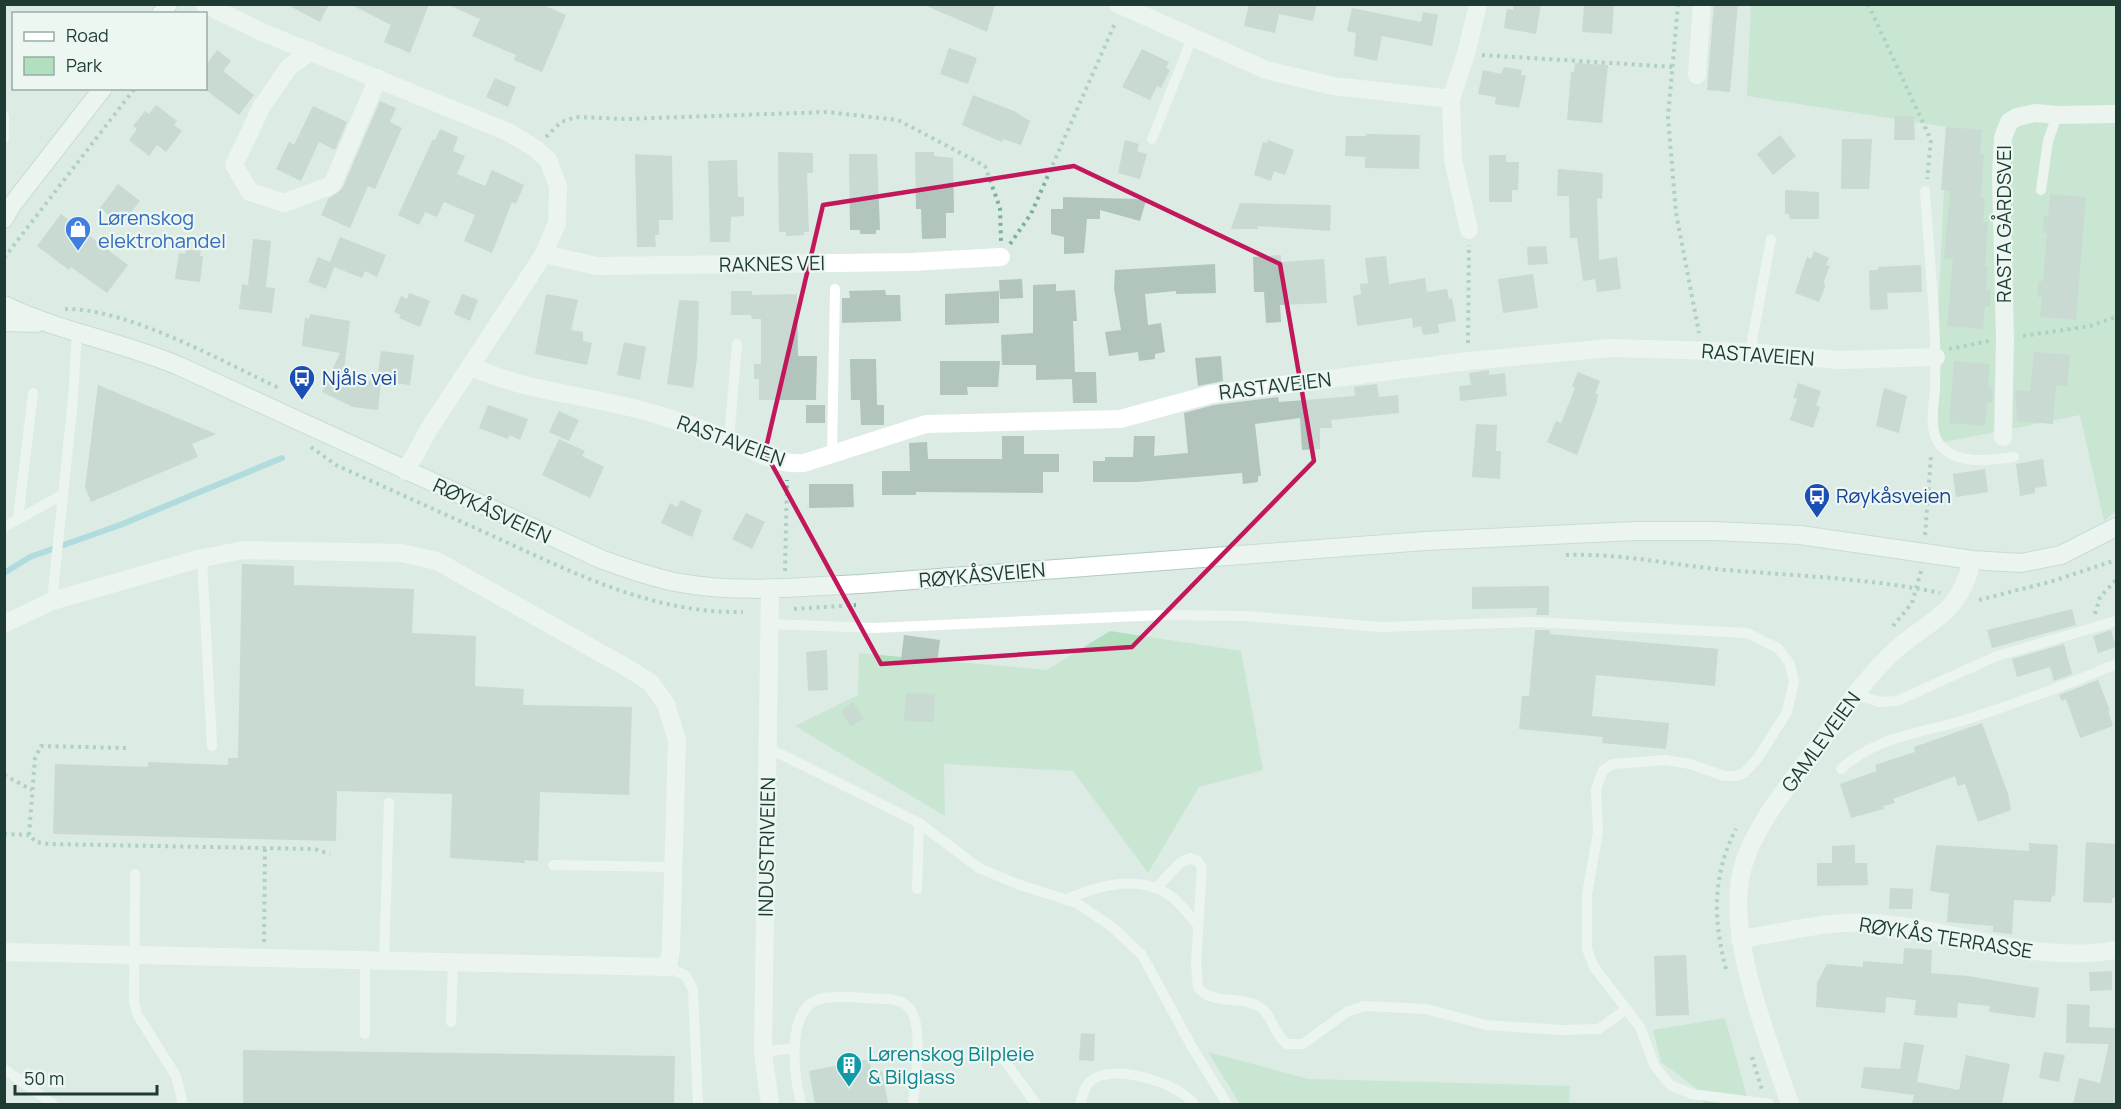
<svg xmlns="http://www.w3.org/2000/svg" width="2121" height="1109" font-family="Manrope,sans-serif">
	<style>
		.green { fill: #b2dfbe }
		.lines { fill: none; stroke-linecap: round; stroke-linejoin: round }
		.stream { stroke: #7dcad7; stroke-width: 6 }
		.building { fill: #b1c5bd }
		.secondary-casing { stroke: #aeccc1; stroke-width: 20 }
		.path { stroke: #79b2a0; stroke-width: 4; stroke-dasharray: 3 4.5; stroke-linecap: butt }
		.service { stroke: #fff; stroke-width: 10 }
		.minor { stroke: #fff; stroke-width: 18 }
		.tertiary { stroke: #fff; stroke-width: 18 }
		.secondary { stroke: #fff; stroke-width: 18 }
		.marked { fill: none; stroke: #c2185b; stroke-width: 4.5; stroke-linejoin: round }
		.labels { text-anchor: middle; stroke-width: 4.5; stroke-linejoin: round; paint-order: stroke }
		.shop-label { font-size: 20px; fill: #366cbe; stroke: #edf7f2; text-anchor: start }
		.street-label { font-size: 20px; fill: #1d3b33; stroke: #edf7f2 }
		.transit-label { font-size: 20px; fill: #164399; stroke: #edf7f2; text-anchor: start }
		.culture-label { font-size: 20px; fill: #0d838f; stroke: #edf7f2; text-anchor: start }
	</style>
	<rect width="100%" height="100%" fill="#dcebe4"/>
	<g class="green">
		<polygon points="1751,5 2116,5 2116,511 2104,521 2080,415 1939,443 1936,357 1947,127 1747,96"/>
		<polygon points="1110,631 1241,651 1263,770 1199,787 1148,873 1073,771 944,764 945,816 795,726 858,695 859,653 1047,670"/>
		<polygon points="1725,1018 1749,1104 1704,1104 1696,1088 1661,1062 1653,1030"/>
		<polygon points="1208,1052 1308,1079 1570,1086 1569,1104 1240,1104"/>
	</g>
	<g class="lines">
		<polyline class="stream" points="4,573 30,557 120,525 282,458"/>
	</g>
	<g class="building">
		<polygon points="286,4 329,4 320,22"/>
		<polygon points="350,4 429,4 410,53 384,42 391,25"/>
		<polygon points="446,4 541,4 566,15 542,72 514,60 516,55 472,36 480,19"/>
		<polygon points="922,4 995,4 987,32"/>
		<polygon points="1249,4 1317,4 1313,21 1279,14 1275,33 1244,26"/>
		<polygon points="1514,4 1541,4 1536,34 1504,28 1507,9 1513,10"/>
		<polygon points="1584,4 1614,4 1612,34 1582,32"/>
		<polygon points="1714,4 1738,4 1730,92 1707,90"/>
		<polygon points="1352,8 1421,22 1423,12 1438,15 1432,46 1382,36 1377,61 1354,56 1356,33 1347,31"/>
		<polygon points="949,48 977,58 968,84 940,74"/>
		<polygon points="1142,49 1169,62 1166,68 1170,70 1161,88 1157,86 1150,100 1122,87"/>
		<polygon points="217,50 231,61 223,71 254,95 239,115 206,90 206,65"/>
		<polygon points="1575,63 1608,65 1602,123 1567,120 1571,72 1574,72"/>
		<polygon points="1504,67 1522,70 1521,75 1526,76 1519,108 1495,104 1496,97 1478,94 1483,70 1501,74"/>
		<polygon points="495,78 516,87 508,107 486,97"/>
		<polygon points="973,95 1014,111 1030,121 1021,145 1003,139 1002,142 962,125"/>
		<polygon points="380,101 396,108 390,122 402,128 375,189 368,186 350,228 321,215 328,199 342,189"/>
		<polygon points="156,105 177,121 174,125 182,131 166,152 157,145 149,156 129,140 137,129 133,126 145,111 149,114"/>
		<polygon points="313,106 347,122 335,150 319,142 301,181 276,169 289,142 294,145"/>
		<polygon points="1895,116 1914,116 1915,140 1894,140"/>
		<polygon points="1946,127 1982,130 1980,153 1984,154 1981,198 1985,198 1983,222 1988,222 1985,266 1988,266 1986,289 1991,290 1990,306 1985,306 1983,329 1947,326 1953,259 1944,258 1950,191 1941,190"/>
		<polygon points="440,129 458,137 453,151 465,156 457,174 485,186 492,170 524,185 516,204 512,202 492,253 464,241 475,215 444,202 437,217 425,212 419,225 398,215 433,139 435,140"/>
		<polygon points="1366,134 1420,135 1419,169 1365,168 1365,157 1345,156 1346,136 1366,136"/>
		<polygon points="1780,135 1796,156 1773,175 1757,154"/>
		<polygon points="1842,139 1872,139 1869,189 1841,189"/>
		<polygon points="1125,140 1139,144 1137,151 1147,154 1140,179 1118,173"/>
		<polygon points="1268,140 1294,150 1285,175 1274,171 1271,181 1254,175 1263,142 1267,143"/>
		<polygon points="778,152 813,153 813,173 807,173 809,232 804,232 804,235 786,236 786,232 779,232"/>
		<polygon points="915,152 934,152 934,156 953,158 954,213 946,213 946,238 922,239 921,209 916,209"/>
		<polygon points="635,154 672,156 673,220 659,220 659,235 655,235 656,247 637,247"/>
		<polygon points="849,154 877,154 880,230 876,230 876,234 860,234 860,230 850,230"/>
		<polygon points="1489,155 1506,155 1506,162 1519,162 1518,190 1512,190 1512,202 1489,202"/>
		<polygon points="737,160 738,197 744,197 744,216 731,217 730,242 710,242 708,161"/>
		<polygon points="1558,169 1603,173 1602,199 1597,198 1599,260 1617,257 1621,289 1597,292 1595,279 1583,281 1577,238 1570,238 1569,196 1557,196"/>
		<polygon points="118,184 140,201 121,225 100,208"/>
		<polygon points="1785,190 1819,192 1819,219 1790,219 1789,214 1785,214"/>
		<polygon points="2050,194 2086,197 2076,320 2040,317 2042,297 2037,297 2038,281 2043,281 2047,233 2043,233 2044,216 2048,217"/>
		<polygon points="1063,197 1136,199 1146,201 1140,221 1100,210 1100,219 1087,219 1084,253 1064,254 1064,237 1051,234 1051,209 1063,209"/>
		<polygon points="1240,203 1331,205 1330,231 1258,226 1258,229 1231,229"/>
		<polygon points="61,214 128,265 107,293 71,267 69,270 37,246"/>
		<polygon points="340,237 386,255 377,277 365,271 362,278 334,267 326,289 308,282 318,257 330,262"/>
		<polygon points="253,239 271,241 266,287 275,288 272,313 239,309 242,284 248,285"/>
		<polygon points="1546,246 1548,264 1528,265 1527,247"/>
		<polygon points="186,249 201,251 200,256 203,256 200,282 175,279 179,253 185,254"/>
		<polygon points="1814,251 1829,258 1826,265 1830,266 1824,281 1825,287 1819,302 1795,293 1807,257 1811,259"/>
		<polygon points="1281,255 1281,262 1324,259 1327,303 1280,305 1281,322 1266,323 1264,292 1254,292 1253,257"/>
		<polygon points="1386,256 1389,284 1425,278 1427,292 1447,289 1449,299 1452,298 1456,321 1438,324 1439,333 1423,335 1421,326 1413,328 1412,318 1357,326 1353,296 1361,294 1360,284 1368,283 1365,258"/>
		<polygon points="1215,264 1216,293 1176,294 1176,291 1145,294 1148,325 1161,323 1165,352 1155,354 1155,359 1139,361 1138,352 1109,356 1105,332 1121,330 1114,288 1115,270"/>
		<polygon points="1921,265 1922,292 1887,293 1888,309 1870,310 1869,270 1878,270 1878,267"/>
		<polygon points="1533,274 1538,308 1503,313 1498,279"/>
		<polygon points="1022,279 1023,298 1000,299 999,280"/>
		<polygon points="1056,284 1056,291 1075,290 1077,321 1073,321 1075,372 1096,372 1097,403 1073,403 1072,379 1036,380 1036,365 1002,365 1001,335 1033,333 1033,285"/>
		<polygon points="885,290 886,295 900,295 901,321 842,323 842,298 850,298 849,291"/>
		<polygon points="731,291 752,291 752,295 797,294 798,356 817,356 816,400 759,400 759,379 754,379 754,364 761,364 761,319 752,319 751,315 731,315"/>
		<polygon points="999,291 999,323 945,325 945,294"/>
		<polygon points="409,293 430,301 420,327 399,318 401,315 394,312 401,296 407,299"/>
		<polygon points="462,294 478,300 470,321 454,314"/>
		<polygon points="546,294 578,300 571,330 583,332 583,341 592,343 587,365 535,354"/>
		<polygon points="679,300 699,301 697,359 693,388 667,384"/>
		<polygon points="310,314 350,321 343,377 381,382 378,410 353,407 322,392 340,353 302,346 305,318 309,319"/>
		<polygon points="624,342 646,347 640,380 617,375"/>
		<polygon points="381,351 414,355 410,385 377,381"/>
		<polygon points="2034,352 2070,355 2067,386 2056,385 2053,424 2017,421 2015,390 2030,391"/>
		<polygon points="1221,356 1223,381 1198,386 1195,358"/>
		<polygon points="850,359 876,359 877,405 884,405 884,425 861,425 860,400 851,400"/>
		<polygon points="940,361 1000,361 998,387 967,387 968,395 940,395"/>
		<polygon points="1954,361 1990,364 1988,387 1993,388 1992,403 1987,403 1985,426 1949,423"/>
		<polygon points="1489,370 1489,375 1505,373 1507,396 1460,401 1459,386 1471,385 1469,373"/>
		<polygon points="1578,372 1600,381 1595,394 1598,394 1597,401 1577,455 1547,442 1556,421 1561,423 1575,388 1572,386"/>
		<polygon points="1798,383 1821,391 1816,405 1820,407 1813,428 1790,420 1797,399 1793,398"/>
		<polygon points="1377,384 1379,397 1398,395 1399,413 1331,420 1332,428 1320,428 1320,449 1302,450 1300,418 1255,424 1261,476 1258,476 1258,482 1243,484 1242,473 1137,482 1093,482 1093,461 1105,461 1105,457 1133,457 1134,436 1155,436 1154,456 1188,453 1184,413 1214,405 1278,397 1279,402 1355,396 1354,387"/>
		<polygon points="98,385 216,434 192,444 198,457 91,502 85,487"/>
		<polygon points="1884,388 1907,396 1899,433 1876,426"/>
		<polygon points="488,405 528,419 520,440 509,435 508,439 479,428"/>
		<rect x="806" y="405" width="19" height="18"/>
		<polygon points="559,411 579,420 569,441 549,432"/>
		<polygon points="1476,424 1497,425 1496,451 1501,451 1500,479 1472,477"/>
		<polygon points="1002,436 1024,436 1024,454 1059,454 1059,472 1043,472 1043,493 916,492 916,495 882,495 882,471 910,471 909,443 927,442 928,459 1002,459"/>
		<polygon points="559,439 585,451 582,456 604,467 590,498 542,475"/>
		<polygon points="2043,459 2047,486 2035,488 2035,493 2020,496 2016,464"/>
		<polygon points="1985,469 1988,492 1956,497 1953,474"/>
		<polygon points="809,484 853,484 854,507 809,508"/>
		<polygon points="681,500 702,510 692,537 661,523 670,503 677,507"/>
		<polygon points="746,513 765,522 752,549 732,539"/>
		<polygon points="242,564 294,566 294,585 414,589 412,633 476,636 475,686 524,689 523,705 632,707 629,795 540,792 538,861 524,860 525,863 450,858 452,794 337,791 336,841 53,834 55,764 148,767 148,762 228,765 228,758 238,758"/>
		<polygon points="1549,586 1549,615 1536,615 1537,608 1472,609 1472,587"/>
		<polygon points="2072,609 2076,625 1992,648 1987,630"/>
		<polygon points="1535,630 1550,630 1550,634 1718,649 1715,686 1596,675 1592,716 1669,723 1666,749 1602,743 1603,737 1519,729 1522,696 1529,696"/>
		<polygon points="2111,630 2116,647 2098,653 2093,636"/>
		<polygon points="904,635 940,640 937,664 901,660"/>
		<polygon points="2064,644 2072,674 2054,681 2050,667 2017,677 2012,659"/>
		<polygon points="827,650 828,690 808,691 806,652"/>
		<polygon points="2098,680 2110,711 2108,711 2113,726 2080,738 2066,699 2062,701 2059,695"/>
		<polygon points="906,693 935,694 934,722 904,721"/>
		<polygon points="853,702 864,718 851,727 841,711"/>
		<polygon points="1982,723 2008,794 2011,810 1978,822 1965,784 1958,786 1955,776 1893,799 1895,803 1883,806 1884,809 1851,818 1840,784 1877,771 1875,765 1915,752 1914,747"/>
		<polygon points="2086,842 2116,844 2116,898 2112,898 2112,903 2083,902"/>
		<polygon points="2029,843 2058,845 2055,896 2052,895 2051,902 2014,900 2012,934 1993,932 1993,926 1947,922 1949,894 1930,891 1936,845 2029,851"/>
		<polygon points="1855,845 1855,863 1867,863 1868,885 1817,886 1817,863 1832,863 1832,846"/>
		<polygon points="1890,888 1913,889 1912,909 1889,909"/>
		<polygon points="1904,948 1932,950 1931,973 1968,976 2039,988 2035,1018 1989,1012 1990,1006 1958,1003 1957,1018 1914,1015 1916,1000 1886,997 1885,1013 1816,1007 1817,983 1827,964 1863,967 1863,961 1903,964"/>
		<polygon points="1686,955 1689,1015 1656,1016 1654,956"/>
		<polygon points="2112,971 2112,990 2090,991 2089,972"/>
		<polygon points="2067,1004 2090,1005 2089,1027 2116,1028 2116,1104 2073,1104 2079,1078 2100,1083 2109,1044 2066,1043"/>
		<polygon points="1081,1033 1095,1034 1094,1061 1079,1060"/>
		<polygon points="1904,1042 1924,1045 1917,1082 1959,1090 1966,1055 2010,1064 2002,1104 1912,1104 1914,1095 1861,1088 1864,1067 1900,1069"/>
		<polygon points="243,1050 675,1056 674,1104 243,1104"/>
		<polygon points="2044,1052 2065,1055 2059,1082 2039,1078"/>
		<polygon points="869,1059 872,1073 882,1071 888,1103 815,1104 809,1071"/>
	</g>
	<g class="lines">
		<g class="secondary-casing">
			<g id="secondary">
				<polyline points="161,14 168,4"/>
				<polyline points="4,219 12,205 103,88"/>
				<path d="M4,305C60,332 122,342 179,366L603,560C627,568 650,577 675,582C736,594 798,587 860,584L1425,541L1635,531H1713L1800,535L1972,560L2021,563L2061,555L2116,527"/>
				<polyline points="4,322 37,323"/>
			</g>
		</g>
		<g class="path">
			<polyline points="1678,4 1668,117 1676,213 1699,333"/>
			<polyline points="1868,4 1931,140 1927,179"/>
			<polyline points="1482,55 1675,67"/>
			<polyline points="546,137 561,122 576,117 626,119 827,112 898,120 985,166 1000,208 1001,241"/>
			<polyline points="1010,244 1031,214 1116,21"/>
			<polyline points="4,258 135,88"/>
			<path d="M65,309C128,308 223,362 281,389"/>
			<polyline points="2023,336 2090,326 2116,317"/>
			<polyline points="1468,343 1469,245"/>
			<polyline points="1949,349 1989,341"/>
			<path d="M311,447L336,465C389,489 442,513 495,537C574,573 654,614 743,612"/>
			<polyline points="1925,535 1931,456"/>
			<path d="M1566,555C1620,553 1672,565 1726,570C1798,576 1869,578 1940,593"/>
			<polyline points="785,571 787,480"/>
			<polyline points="1979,600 2053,581 2116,560"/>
			<polyline points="794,609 856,605"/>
			<polyline points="2095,614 2100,597 2116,580"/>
			<polyline points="1893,626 1912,603 1921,571"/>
			<polyline points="126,748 41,746 35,758 29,835 36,842 48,844 315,849 330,854"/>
			<polyline points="4,775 32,790"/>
			<polyline points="4,834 29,835"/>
			<polyline points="264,942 265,848"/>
			<path d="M1726,969C1713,920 1712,875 1736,829"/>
			<polyline points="1752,1057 1762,1090"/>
		</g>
		<g class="service">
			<polyline points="4,116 4,138"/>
			<polyline points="1152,139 1192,38"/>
			<polyline points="2041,190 2048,141 2057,115"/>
			<path d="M1925,191C1929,257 1937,322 1935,388C1934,406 1928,430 1940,445C1958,466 1990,460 2014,457"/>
			<polyline points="1750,352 1771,239"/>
			<polyline points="729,439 737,344"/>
			<polyline points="832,455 835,289"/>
			<polyline points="18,519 33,393"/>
			<polyline points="4,527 62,495"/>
			<polyline points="202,558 212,746"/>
			<polyline points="52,601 73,399 77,332"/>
			<polyline points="770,624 874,628 1163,615 1245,616 1381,627 1532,622 1747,633 1778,648 1790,664 1794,682 1787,712 1758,758 1744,773 1736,776 1724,776 1690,764 1665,760 1613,764 1603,770 1596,789 1598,832 1587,894 1587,949 1594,967 1640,1027 1654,1065 1670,1085 1692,1094 1769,1104"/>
			<polyline points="1855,694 1879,702 1897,701 1997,656 2116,621"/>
			<polyline points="768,748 919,823 979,868 1017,884 1077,903 1112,927 1142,955 1192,1047 1227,1104"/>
			<path d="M1841,769C1877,735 1925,733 1971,718C2020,702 2069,684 2116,664"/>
			<polyline points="553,865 672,867"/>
			<polyline points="135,874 134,1001 137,1014 176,1076 183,1104"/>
			<path d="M1156,888L1180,863L1190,858L1198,861L1202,868L1196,962L1198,988C1215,1006 1240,995 1260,1007C1272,1014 1274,1035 1287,1044H1303L1347,1012L1364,1006L1426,1009L1486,1025L1560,1030L1599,1029L1626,1009"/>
			<polyline points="917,889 919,823"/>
			<path d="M1065,900C1096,886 1137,874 1168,894C1179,901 1188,914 1197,924"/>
			<polyline points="384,961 389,803"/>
			<polyline points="668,967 686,976 693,990 698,1104"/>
			<polyline points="451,1022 453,962"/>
			<polyline points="365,1034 365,960"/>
			<polyline points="763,1052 794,1048"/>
			<polyline points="999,1053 1036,1104"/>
			<polyline points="4,1069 53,1104"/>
			<path d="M801,1104C794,1077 784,1004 824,998C845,995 868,999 889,999C897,1000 905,1002 910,1009C924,1027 915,1082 913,1104"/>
			<path d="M1080,1104C1083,1096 1084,1085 1092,1080C1115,1063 1178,1083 1194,1104"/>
		</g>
		<g class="minor">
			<polyline points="204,4 264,33 508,132 536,149 548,160 558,186 557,223 544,254 429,429 406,471"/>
			<polyline points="1118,4 1266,70 1333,86 1451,99"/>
			<polyline points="311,51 289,67 262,106 234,165 250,192 284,203 332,185 378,78"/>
			<polyline points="1697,75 1702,4"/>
			<polyline points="1469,230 1453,160 1451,99 1466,54 1478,4"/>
			<polyline points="544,254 597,266 911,262 1001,257"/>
			<path d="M470,366C526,392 589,395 648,412C674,419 701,429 726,438C756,450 770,465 804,463L926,424L1120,419L1212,394L1468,361L1611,348L1750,352L1839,360L1936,357"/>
			<polyline points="2003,437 2005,339 2001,175 2003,138 2009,122 2017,117 2035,113 2057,115 2116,114"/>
			<polyline points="4,624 52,601 202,558 244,550 401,553 437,561 631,670 651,683 666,704 677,740 671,949 668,967 4,952"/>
			<path d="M1740,939C1783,933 1827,920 1872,923C1955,928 2031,965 2116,950"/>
		</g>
		<g class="tertiary">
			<polyline points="770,1104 763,1052 770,588"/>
			<path d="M1790,1104C1768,1039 1722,929 1744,863C1756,826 1782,794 1805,763C1832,726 1857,688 1889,656C1928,618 1959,619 1972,560"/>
		</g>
		<use href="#secondary" class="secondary"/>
	</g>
	<path d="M0 0H2121V1109H0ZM1074,166L1280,264L1314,461L1132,647L881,664L765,452L823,205Z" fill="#dcebe4" fill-opacity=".55" fill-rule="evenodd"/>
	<path class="marked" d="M1074,166L1280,264L1314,461L1132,647L881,664L765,452L823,205Z"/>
	<defs>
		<g id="shop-pin" transform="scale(1.35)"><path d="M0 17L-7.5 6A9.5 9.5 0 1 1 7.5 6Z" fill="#3f7fe0" stroke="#edf7f2"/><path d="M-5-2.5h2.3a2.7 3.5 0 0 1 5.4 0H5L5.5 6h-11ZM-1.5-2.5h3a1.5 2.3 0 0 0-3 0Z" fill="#fff"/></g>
		<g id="bus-pin" transform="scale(1.35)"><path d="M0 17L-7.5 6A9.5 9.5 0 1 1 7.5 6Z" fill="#1a4fb4" stroke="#edf7f2"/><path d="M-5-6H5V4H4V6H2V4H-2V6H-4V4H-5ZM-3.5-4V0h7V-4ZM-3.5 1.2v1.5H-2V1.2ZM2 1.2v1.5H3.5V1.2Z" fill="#fff"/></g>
		<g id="building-pin" transform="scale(1.35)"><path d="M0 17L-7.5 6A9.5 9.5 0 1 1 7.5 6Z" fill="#0f9aa8" stroke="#edf7f2"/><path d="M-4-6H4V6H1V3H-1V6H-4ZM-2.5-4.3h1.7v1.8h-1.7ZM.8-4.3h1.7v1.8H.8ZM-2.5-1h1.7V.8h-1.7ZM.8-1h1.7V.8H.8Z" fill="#fff"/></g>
	</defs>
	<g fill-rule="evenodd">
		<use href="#shop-pin" x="78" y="229"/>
		<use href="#bus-pin" x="302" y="378"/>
		<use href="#bus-pin" x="1817" y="496"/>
		<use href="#building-pin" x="849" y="1065"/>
	</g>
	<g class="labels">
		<g class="shop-label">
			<text x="98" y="225">Lørenskog<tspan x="98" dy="23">elektrohandel</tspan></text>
		</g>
		<g class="street-label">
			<text transform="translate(2004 224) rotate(-90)" y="7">RASTA GÅRDSVEI</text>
			<text transform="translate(772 264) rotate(-1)" y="7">RAKNES VEI</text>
			<text transform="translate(1758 355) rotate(4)" y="7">RASTAVEIEN</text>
			<text transform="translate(1275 386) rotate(-7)" y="7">RASTAVEIEN</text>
			<text transform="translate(731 441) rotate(20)" y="7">RASTAVEIEN</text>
			<text transform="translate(492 511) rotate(25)" y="7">RØYKÅSVEIEN</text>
			<text transform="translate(982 575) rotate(-5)" y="7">RØYKÅSVEIEN</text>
			<text transform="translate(1821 742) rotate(-54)" y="7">GAMLEVEIEN</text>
			<text transform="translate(767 847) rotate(-89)" y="7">INDUSTRIVEIEN</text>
			<text transform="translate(1946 938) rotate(9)" y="7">RØYKÅS TERRASSE</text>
		</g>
		<g class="transit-label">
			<text x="322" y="385">Njåls vei</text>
			<text x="1836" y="503">Røykåsveien</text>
		</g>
		<g class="culture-label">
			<text x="868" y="1061">Lørenskog Bilpleie<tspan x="868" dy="23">&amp; Bilglass</tspan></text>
		</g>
	</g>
	<rect width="2121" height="1109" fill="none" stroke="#1d3b33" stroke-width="12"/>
	<rect x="12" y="12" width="195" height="78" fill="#edf7f2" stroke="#9aaca6" stroke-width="1.5"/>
	<rect x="24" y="32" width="30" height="9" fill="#ffffff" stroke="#9aaca6" stroke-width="1.5"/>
	<text x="66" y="42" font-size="18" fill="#1d3b33">Road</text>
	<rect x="24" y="57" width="30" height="18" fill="#b2dfbe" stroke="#9aaca6" stroke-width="1.5"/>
	<text x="66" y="72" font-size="18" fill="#1d3b33">Park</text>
	<path d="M15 1085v9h142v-9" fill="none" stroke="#1d3b33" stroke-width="3"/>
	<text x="24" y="1085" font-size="18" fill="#1d3b33" stroke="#edf7f2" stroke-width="4.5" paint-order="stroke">50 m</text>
</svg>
